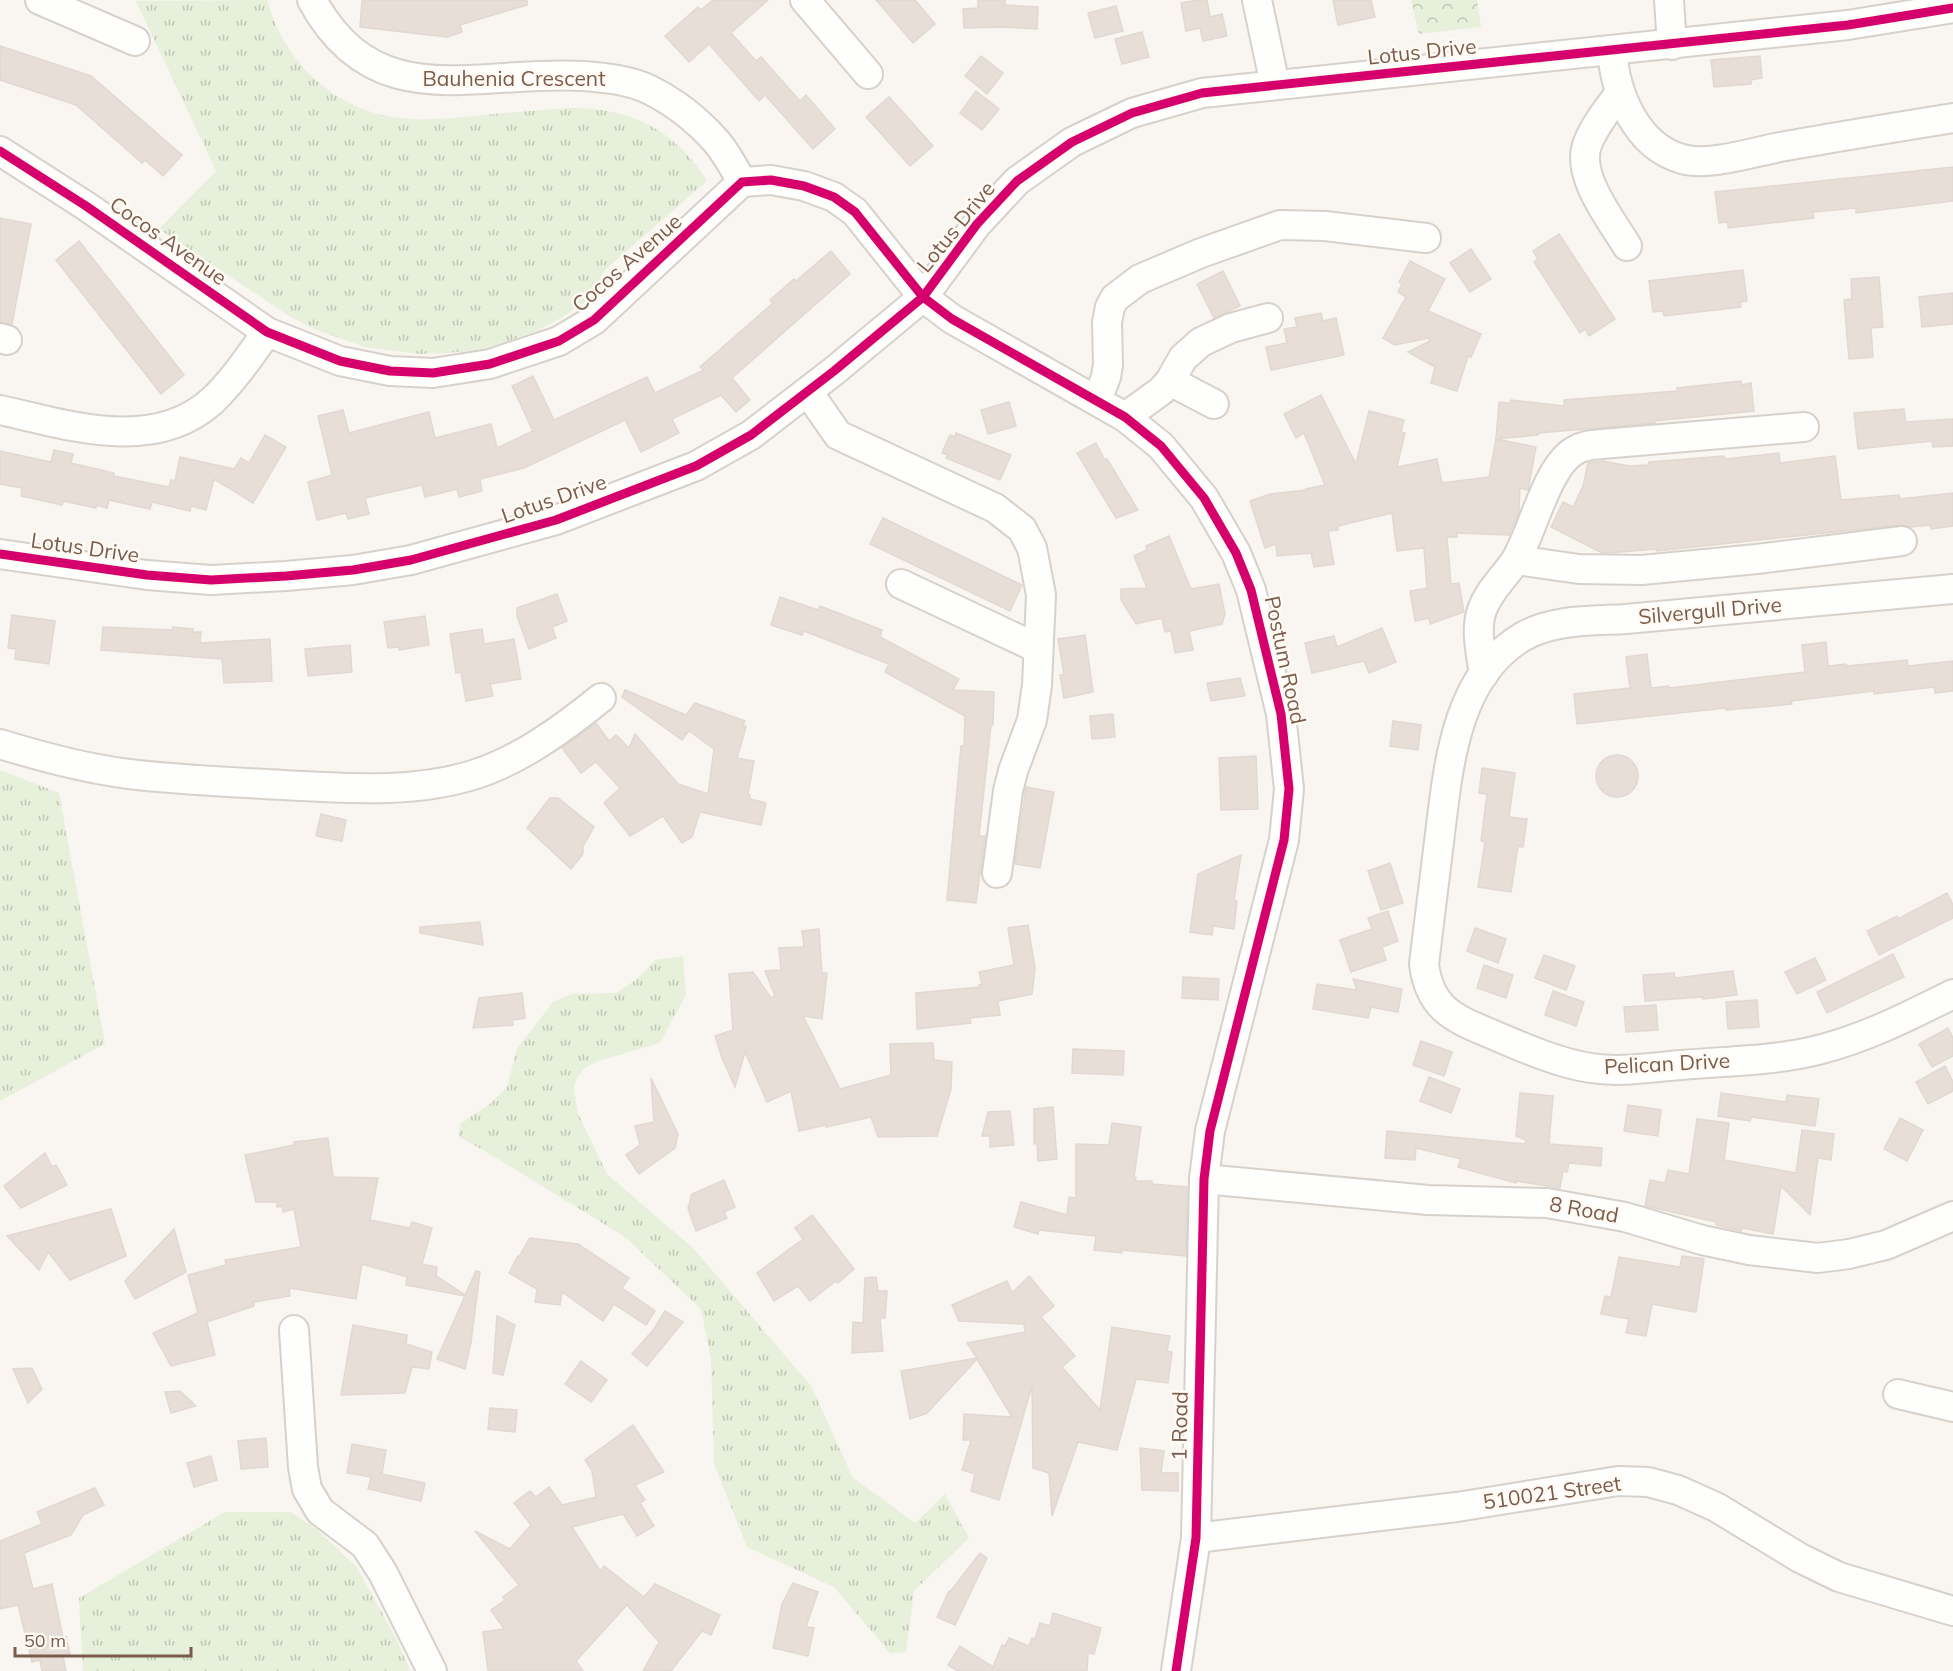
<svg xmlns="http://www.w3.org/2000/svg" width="1953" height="1671" font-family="Mulish,sans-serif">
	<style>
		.grass { fill: url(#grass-tufts) }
		.forest { fill: url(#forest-crowns) }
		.building { fill: #e6ded7; stroke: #e2d8d2; stroke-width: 1.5 }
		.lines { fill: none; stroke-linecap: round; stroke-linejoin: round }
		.minor-casing { stroke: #d7d1cb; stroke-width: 32 }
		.minor { stroke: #fefefd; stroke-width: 28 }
		.cycleway-casing { stroke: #fffaf3; stroke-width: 13 }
		.cycleway { stroke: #d6006c; stroke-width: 9 }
		.labels { text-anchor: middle; stroke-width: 5; stroke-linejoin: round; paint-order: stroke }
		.street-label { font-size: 21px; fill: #7a5c4d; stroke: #fffaf3 }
	</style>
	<defs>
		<pattern id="grass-tufts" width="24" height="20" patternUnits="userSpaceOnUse" patternTransform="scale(1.5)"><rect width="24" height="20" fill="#e7f0db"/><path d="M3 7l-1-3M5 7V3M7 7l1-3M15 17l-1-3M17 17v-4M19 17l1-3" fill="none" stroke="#c0c6b4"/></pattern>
		<pattern id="forest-crowns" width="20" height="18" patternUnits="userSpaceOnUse" patternTransform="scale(1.5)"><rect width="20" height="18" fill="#e7f0db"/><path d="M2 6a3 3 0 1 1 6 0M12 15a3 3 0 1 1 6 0" fill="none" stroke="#c0c6b4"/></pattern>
	</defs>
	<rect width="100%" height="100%" fill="#f9f5f0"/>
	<g class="grass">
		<path d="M267,0C284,62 335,111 400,118C424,121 449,118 473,116C505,113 537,110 570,108C629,107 676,130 707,181L606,269L586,301L561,318L534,332L506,342L477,350L447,353L420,354L365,347L314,329L289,316L159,229L216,171L136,1Z"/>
		<polygon points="0,770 59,793 105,1044 0,1101"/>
		<polygon points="683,956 686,995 660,1043 598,1061 586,1067 577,1077 574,1088 578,1114 607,1174 693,1248 811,1386 853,1478 915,1523 945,1494 969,1538 914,1591 906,1652 890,1653 834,1587 747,1547 714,1464 711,1359 701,1309 625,1237 500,1160 458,1136 461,1123 490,1104 507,1087 517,1049 553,1002 572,994 616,993 637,979 655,960"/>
		<polygon points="225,1512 291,1512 316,1529 356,1566 398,1642 410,1671 83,1671 79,1598"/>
	</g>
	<polygon class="forest" points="1411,0 1477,0 1481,27 1419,34"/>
	<g class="building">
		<polygon points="362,0 527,0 527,5 460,25 462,32 447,37 360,27"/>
		<polygon points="713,0 768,0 731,33 756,61 761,57 800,101 806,95 835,129 813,149 765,95 759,101 709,44 689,62 665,36 698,7 701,10"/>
		<polygon points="876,0 915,0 935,24 913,43"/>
		<polygon points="978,0 1005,0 1005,5 1038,7 1037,29 1004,27 964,28 963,9 978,8"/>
		<polygon points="1198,0 1207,0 1210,17 1222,14 1227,36 1203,41 1200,28 1186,31 1181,3"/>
		<polygon points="1333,0 1371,0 1375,17 1338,25"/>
		<polygon points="1116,6 1123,31 1095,38 1088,13"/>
		<polygon points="1142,32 1149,57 1122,64 1115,39"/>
		<polygon points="0,46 91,76 182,155 163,176 145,160 142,163 76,105 0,80"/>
		<polygon points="981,56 1003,73 987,94 965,76"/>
		<polygon points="1760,56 1762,78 1751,80 1751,84 1714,87 1711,60"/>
		<polygon points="976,91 999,109 982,130 960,113"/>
		<polygon points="889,97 933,146 910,166 866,117"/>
		<polygon points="1953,167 1953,201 1856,213 1856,208 1813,212 1814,218 1728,228 1728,222 1719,223 1715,192"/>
		<polygon points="0,218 31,224 12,324 0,322"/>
		<polygon points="1559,234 1615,319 1589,336 1585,329 1580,333 1534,262 1538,259 1533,251"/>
		<polygon points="79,241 184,375 161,394 56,260"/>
		<polygon points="1471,249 1491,279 1470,292 1450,263"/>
		<polygon points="831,251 850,274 732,378 750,400 736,412 721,395 672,419 679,433 641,452 625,420 524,468 480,479 482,491 459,497 457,489 425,497 422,485 365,498 369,514 348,519 346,513 317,520 308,482 332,475 318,416 343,410 349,433 429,412 435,438 491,424 497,448 533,431 512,386 533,376 554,420 647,377 655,393 704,370 700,367 773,303 770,300 794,279 796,281"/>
		<polygon points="1410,261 1445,279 1428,311 1481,334 1471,357 1468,356 1457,391 1431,383 1435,367 1408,352 1430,341 1429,338 1395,345 1383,338 1406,297 1398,292 1402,284 1399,282"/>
		<polygon points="1743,270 1747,301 1740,302 1741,307 1664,316 1663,311 1653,312 1649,281"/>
		<polygon points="1223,271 1240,306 1214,318 1197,284"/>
		<polygon points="1879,277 1883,327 1871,328 1873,357 1849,359 1844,300 1852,299 1851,279"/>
		<polygon points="1953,293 1953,324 1922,327 1919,297"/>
		<polygon points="1321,313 1323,321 1336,318 1344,355 1271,370 1266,347 1287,343 1284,329 1297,327 1295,318"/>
		<polygon points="1741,381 1741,385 1751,383 1754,411 1654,421 1655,423 1631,425 1539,433 1538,435 1496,439 1499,402 1510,403 1511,400 1564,406 1564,400 1677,391 1677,388"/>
		<polygon points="1321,395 1356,464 1369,411 1404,420 1401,432 1405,433 1397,467 1437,459 1442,483 1489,477 1496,439 1536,447 1528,490 1520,488 1519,511 1509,535 1457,533 1457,537 1447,537 1451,584 1459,583 1464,612 1430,624 1429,618 1415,621 1410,591 1427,588 1424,548 1397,551 1392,513 1338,526 1338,530 1328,531 1334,564 1314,567 1311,553 1277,556 1276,544 1265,548 1250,501 1270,494 1307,490 1306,489 1325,485 1304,433 1296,438 1284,414"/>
		<polygon points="1009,402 1016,426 988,434 981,410"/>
		<polygon points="1904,409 1906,422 1953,419 1953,446 1933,447 1932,441 1858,449 1854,413"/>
		<polygon points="956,433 1011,455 1000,480 946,458 948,455 942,453 950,435 955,437"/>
		<polygon points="265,435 286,447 253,503 214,479 206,510 191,506 190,511 152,502 150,509 109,500 107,508 96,505 96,508 63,501 62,505 21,496 22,488 0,484 0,451 51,462 54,450 73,454 71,463 114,473 114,476 169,487 171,480 175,481 180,457 234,469 241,458 249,463"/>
		<polygon points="1096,443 1105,460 1107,459 1138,510 1116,518 1077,453"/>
		<polygon points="1779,453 1780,463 1835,456 1841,500 1899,495 1900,499 1953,493 1953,526 1931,529 1930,525 1910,527 1900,525 1657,551 1656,549 1609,553 1602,553 1551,527 1563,502 1573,507 1583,486 1588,463 1602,461 1630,466 1648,465 1649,462 1724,456 1725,459"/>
		<polygon points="883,518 1022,585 1010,611 870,544"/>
		<polygon points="1169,536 1191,589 1219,584 1225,614 1222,624 1189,631 1193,650 1175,653 1171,631 1165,632 1162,618 1136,624 1121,600 1121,589 1147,588 1134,556 1147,550 1146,546"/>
		<polygon points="557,594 567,621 552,627 556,638 529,649 517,616 517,608"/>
		<polygon points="780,597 818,610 820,606 882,630 880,637 959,679 953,690 994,692 993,725 991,725 979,836 985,836 976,903 947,900 961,746 964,746 965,716 885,672 889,664 804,631 802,635 771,625"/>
		<polygon points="12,615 55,621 49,664 15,659 16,649 8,648"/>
		<polygon points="425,616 429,645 399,650 399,647 388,648 384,622"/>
		<polygon points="103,627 172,630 173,627 193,629 193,632 201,632 200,643 270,639 272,681 224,683 222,659 101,650"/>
		<polygon points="1382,628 1396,662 1369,673 1364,661 1312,673 1305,643 1334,636 1337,647"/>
		<polygon points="482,629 484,644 514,639 521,679 490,684 493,696 466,701 461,672 456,673 450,634"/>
		<polygon points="1085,635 1093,692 1064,698 1060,675 1064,675 1058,639"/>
		<polygon points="1826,642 1828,666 1846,664 1847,666 1907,660 1908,666 1953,661 1953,691 1935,693 1934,687 1874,694 1874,691 1791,701 1792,704 1774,706 1726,710 1726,708 1577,724 1574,694 1630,688 1626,657 1647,654 1651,688 1669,686 1669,688 1805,672 1802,645"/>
		<polygon points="350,645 352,672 308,676 305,649"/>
		<polygon points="1240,678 1245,696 1211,701 1207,683"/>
		<polygon points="625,690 686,715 695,703 745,721 743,725 746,727 737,758 754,761 748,794 750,795 750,799 766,803 761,825 700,812 692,837 682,843 663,816 630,836 604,803 620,788 596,762 581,773 562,748 596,723 609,741 616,735 629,748 635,734 678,784 708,794 714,749 689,731 682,740 622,697"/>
		<polygon points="1113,714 1115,737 1092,739 1090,716"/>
		<polygon points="1393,721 1421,725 1418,750 1390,746"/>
		<circle cx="1617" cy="776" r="21"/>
		<polygon points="1256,756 1258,809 1221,810 1219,758"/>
		<polygon points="1482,768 1515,773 1509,817 1527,819 1523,847 1518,846 1511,892 1478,887 1485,842 1481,841 1487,794 1479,793"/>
		<polygon points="1026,787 1054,792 1040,868 1015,864"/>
		<polygon points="550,798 558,798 594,827 583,846 583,854 571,869 527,828"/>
		<polygon points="321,814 346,820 342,841 316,836"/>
		<polygon points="1241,855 1234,901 1237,901 1234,929 1213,926 1212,935 1190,932 1198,874"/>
		<polygon points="1390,863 1403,903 1381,910 1368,871"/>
		<polygon points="1947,893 1953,905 1953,918 1879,955 1867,931 1897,916 1898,919"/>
		<polygon points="1388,911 1398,941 1382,947 1386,960 1351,972 1340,940 1372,929 1368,918"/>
		<polygon points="480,922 483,945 420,933 420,927"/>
		<polygon points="1028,925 1035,968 1032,994 998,1001 1000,1015 970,1018 971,1023 917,1029 916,993 980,987 979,985 982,984 979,972 1014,965 1008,928"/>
		<polygon points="1475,928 1506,939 1498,963 1467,951"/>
		<polygon points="819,929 822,973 827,973 822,1019 803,1016 840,1089 891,1075 890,1044 933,1043 934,1060 952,1062 951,1089 937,1136 878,1137 871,1117 826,1127 826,1125 799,1131 791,1091 767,1102 745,1052 735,1087 722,1058 715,1036 733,1030 729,974 753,972 771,998 775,996 765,971 781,970 779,948 804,947 802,931"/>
		<polygon points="1893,954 1904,977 1827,1013 1817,992"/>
		<polygon points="1544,955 1575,966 1566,990 1535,978"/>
		<polygon points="1815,958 1826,980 1797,994 1785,972"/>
		<polygon points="1484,965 1513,975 1506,998 1477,988"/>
		<polygon points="1733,971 1737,995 1703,999 1703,997 1645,1001 1643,975 1674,973 1675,978"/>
		<polygon points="1183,977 1219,979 1218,1000 1182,998"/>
		<polygon points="1353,979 1402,989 1398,1012 1371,1007 1368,1018 1313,1009 1317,984 1357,990"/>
		<polygon points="1553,991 1584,1002 1576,1026 1545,1015"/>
		<polygon points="522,993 525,1018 512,1020 513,1025 473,1028 479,998"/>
		<polygon points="1757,1000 1759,1027 1728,1029 1726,1002"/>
		<polygon points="1656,1005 1658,1030 1626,1032 1624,1007"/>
		<polygon points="1948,1028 1953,1038 1953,1056 1932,1067 1919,1044"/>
		<polygon points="1421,1041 1452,1052 1444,1076 1413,1065"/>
		<polygon points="1073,1049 1124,1051 1123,1075 1072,1073"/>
		<polygon points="1945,1066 1953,1082 1953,1091 1928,1104 1916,1082"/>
		<polygon points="1429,1077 1460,1089 1451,1113 1420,1101"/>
		<polygon points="651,1078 678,1134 675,1148 639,1174 626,1155 640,1145 635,1126 654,1122"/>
		<polygon points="1520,1093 1553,1096 1549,1144 1602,1148 1601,1166 1569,1163 1567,1172 1563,1171 1560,1188 1516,1181 1516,1183 1458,1167 1461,1159 1416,1148 1415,1160 1385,1158 1387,1131 1525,1144 1526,1140 1516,1136"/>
		<polygon points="1721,1093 1786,1102 1787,1095 1819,1099 1815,1126 1751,1117 1750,1121 1718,1116"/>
		<polygon points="1628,1105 1661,1110 1658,1136 1624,1131"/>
		<polygon points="1053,1107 1057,1159 1038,1161 1037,1143 1034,1144 1034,1109"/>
		<polygon points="1010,1111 1014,1145 990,1147 990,1136 982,1136 988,1112"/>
		<polygon points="1900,1118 1923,1130 1907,1161 1884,1149"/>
		<polygon points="1697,1119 1729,1123 1724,1160 1796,1173 1802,1130 1834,1134 1831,1160 1818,1158 1810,1215 1781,1186 1773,1234 1742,1228 1741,1231 1716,1225 1716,1222 1645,1206 1650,1180 1665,1183 1668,1170 1689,1174"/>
		<polygon points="1112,1123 1141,1127 1134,1177 1136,1178 1135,1181 1152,1181 1152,1184 1187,1187 1186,1256 1121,1250 1122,1253 1094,1250 1096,1236 1039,1230 1038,1234 1014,1227 1021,1202 1067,1215 1069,1197 1076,1198 1076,1144 1109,1145"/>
		<polygon points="328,1138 333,1177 378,1178 370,1220 410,1228 412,1222 432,1228 422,1264 437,1267 436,1276 465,1295 476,1271 480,1272 471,1342 465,1369 437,1359 465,1296 406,1285 407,1277 362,1264 356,1299 289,1288 290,1296 254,1302 254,1306 207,1322 215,1355 171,1366 153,1333 198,1313 188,1275 226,1265 225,1260 301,1247 294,1209 283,1212 282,1206 277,1207 277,1202 256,1202 245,1155 294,1145 294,1142"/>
		<polygon points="45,1153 52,1167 56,1165 67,1185 21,1208 4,1186"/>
		<polygon points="724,1180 735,1207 724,1212 727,1218 696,1231 688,1208 692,1194"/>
		<polygon points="111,1209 126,1256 70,1280 48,1252 39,1270 7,1236"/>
		<polygon points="812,1215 854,1269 838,1283 836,1281 810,1301 798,1286 774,1301 757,1273 803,1239 795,1228"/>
		<polygon points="174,1229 186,1272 135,1299 125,1281"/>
		<polygon points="531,1238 578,1244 629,1278 622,1288 655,1311 646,1325 614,1304 603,1321 562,1292 560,1305 535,1302 537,1289 509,1273 518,1256 519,1257 529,1239"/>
		<polygon points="1682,1256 1704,1259 1696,1312 1652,1304 1646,1336 1626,1333 1629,1319 1601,1314 1605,1296 1611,1297 1619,1257 1680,1267"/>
		<polygon points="1029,1276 1054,1306 1041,1317 1075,1356 1062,1367 1100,1410 1112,1327 1170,1336 1167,1351 1172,1352 1168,1383 1136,1379 1117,1450 1078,1442 1052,1516 1049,1473 1033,1468 1032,1386 999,1500 971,1491 975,1474 962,1470 971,1440 963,1440 964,1414 1012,1417 977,1359 927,1413 910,1419 901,1371 977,1358 967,1343 1025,1332 1024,1324 959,1321 952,1305 1007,1281 1012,1293"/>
		<polygon points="876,1277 878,1291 887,1291 885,1318 880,1318 883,1351 852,1353 853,1322 863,1323 865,1278"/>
		<polygon points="665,1311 683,1322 647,1366 632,1354 654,1329"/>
		<polygon points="497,1316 515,1325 503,1375 493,1373"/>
		<polygon points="353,1325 407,1335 406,1344 432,1352 429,1369 412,1367 405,1393 341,1395"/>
		<polygon points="581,1361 607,1380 591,1402 565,1384"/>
		<polygon points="32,1368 42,1389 28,1403 13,1369"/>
		<polygon points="180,1391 196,1406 171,1413 165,1392"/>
		<polygon points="490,1408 517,1410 515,1432 488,1429"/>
		<polygon points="633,1425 664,1472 635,1485 645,1500 640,1503 654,1526 637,1536 623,1514 572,1527 600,1571 604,1566 644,1597 655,1584 720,1615 711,1635 702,1631 671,1671 643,1671 659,1642 627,1605 576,1661 583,1671 488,1671 483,1632 504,1629 491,1610 505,1600 503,1597 519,1585 475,1531 510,1549 531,1525 514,1503 530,1491 536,1497 549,1487 562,1505 596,1497 592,1471 585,1460"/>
		<polygon points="266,1438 268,1467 241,1469 238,1441"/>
		<polygon points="352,1444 386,1450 382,1474 425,1483 421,1501 368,1489 371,1477 347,1473"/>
		<polygon points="1140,1448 1164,1451 1161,1473 1178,1473 1178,1491 1142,1490"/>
		<polygon points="211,1456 217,1480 194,1487 187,1463"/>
		<polygon points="95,1488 104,1505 83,1515 71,1535 24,1553 33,1589 52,1584 63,1638 66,1637 70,1654 63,1656 66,1671 42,1671 40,1660 32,1662 18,1605 0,1609 0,1541 42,1524 37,1512"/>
		<polygon points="980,1553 987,1558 955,1625 937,1617 949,1591 950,1592"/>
		<polygon points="793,1583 818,1592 806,1627 814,1628 808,1656 773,1648 782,1604"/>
		<polygon points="1053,1613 1101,1628 1094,1654 1088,1653 1087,1671 958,1671 948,1665 960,1646 993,1667 1002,1645 1005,1646 1009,1638 1029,1646 1032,1638 1035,1639 1040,1623 1050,1626"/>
	</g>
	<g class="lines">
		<g class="minor-casing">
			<g id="minor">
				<polyline points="40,0 135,41"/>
				<path d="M312,0C376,118 478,69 584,76C607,78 630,80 650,90C674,102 698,121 715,140C726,152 734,168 742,182"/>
				<polyline points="805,0 868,74"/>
				<polyline points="1257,0 1275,85"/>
				<polyline points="1669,0 1672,45"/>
				<path d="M1612,50C1615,93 1636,146 1682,159C1710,167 1756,151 1786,146C1841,136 1897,127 1953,118"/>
				<path d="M1619,94C1608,109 1594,126 1587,145C1576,176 1612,221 1627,246"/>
				<polyline points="0,151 86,206 267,332 340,361 390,371 433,373 490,364 559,341 594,320 742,182 771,180 804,186 834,197 855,212 923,297 952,319 1125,417 1161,446 1204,498 1236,553 1251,590 1281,714 1289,789 1284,840 1210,1131 1204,1179 1196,1538 1176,1671"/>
				<polyline points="0,338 7,340"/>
				<polyline points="1170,381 1214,404"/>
				<polyline points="808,392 838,435 995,508 1022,529 1032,548 1041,595 1037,685 1032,720 1013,771 1008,791 997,873"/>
				<polyline points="1097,400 1106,377 1108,365 1107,322 1110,307 1115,298 1140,279 1201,253 1280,225 1325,226 1426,238"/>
				<path d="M0,410C68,425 153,454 212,401C233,381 250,356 267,332"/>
				<polyline points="1125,417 1161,391 1170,381 1183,358 1201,342 1231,328 1268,318"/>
				<polyline points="0,554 147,575 211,580 286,576 353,570 411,560 556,520 696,466 751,435 834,371 923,297 977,224 1017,181 1072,142 1132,113 1202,93 1848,25 1953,8"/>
				<polyline points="1516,560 1579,569 1642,570 1757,559 1902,541"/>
				<polyline points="901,584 1037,648"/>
				<path d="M1953,589L1626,619C1593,621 1554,619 1524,636C1454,676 1448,770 1439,842C1434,882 1429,923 1424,964C1430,1011 1456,1019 1496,1036C1524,1048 1561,1064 1591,1068C1621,1073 1652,1067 1682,1065C1727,1061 1774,1061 1818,1050C1866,1038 1909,1016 1953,994"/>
				<path d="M1484,674C1481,654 1475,629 1482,610C1489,590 1504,578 1515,561C1532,535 1547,464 1576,450C1584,445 1593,445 1602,444L1804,427"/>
				<path d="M0,744C39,756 88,769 129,774C180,780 232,782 283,785C346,788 411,794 473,775C519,761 564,728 601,698"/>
				<polyline points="1204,1179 1428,1200 1547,1203 1625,1217 1702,1240 1749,1250 1818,1258 1849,1254 1886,1245 1953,1216"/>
				<polyline points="294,1330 303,1467 307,1489 320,1511 365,1545 383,1573 432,1671"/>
				<polyline points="1898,1394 1953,1407"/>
				<polyline points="1196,1538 1457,1507 1618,1481 1648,1482 1678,1490 1716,1507 1800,1558 1839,1577 1953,1611"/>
			</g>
		</g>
		<use href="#minor" class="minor"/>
		<g class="cycleway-casing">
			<g id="cycleway">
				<polyline points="0,151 86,206 267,332 340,361 390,371 433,373 490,364 559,341 594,320 742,182 771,180 804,186 834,197 855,212 923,297 952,319 1125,417 1161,446 1204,498 1236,553 1251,590 1281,714 1289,789 1284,840 1210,1131 1204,1179 1196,1538 1176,1671"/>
				<polyline points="0,554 147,575 211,580 286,576 353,570 411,560 556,520 696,466 751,435 834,371 923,297 977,224 1017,181 1072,142 1132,113 1202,93 1848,25 1953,8"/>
			</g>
		</g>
		<use href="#cycleway" class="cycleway"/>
	</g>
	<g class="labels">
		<g class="street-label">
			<text transform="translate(1422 52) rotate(-6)" y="7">Lotus Drive</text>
			<text x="514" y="86">Bauhenia Crescent</text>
			<text transform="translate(956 227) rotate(-51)" y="7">Lotus Drive</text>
			<text transform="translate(168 241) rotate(35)" y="7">Cocos Avenue</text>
			<text transform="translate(627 263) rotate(-41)" y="7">Cocos Avenue</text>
			<text transform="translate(554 499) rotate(-19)" y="7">Lotus Drive</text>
			<text transform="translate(85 548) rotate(8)" y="7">Lotus Drive</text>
			<text transform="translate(1710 611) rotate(-5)" y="7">Silvergull Drive</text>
			<text transform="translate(1285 660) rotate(78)" y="7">Postum Road</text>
			<text transform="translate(1667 1064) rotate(-3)" y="7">Pelican Drive</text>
			<text transform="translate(1584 1210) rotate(10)" y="7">8 Road</text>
			<text transform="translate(1180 1426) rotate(-89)" y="7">1 Road</text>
			<text transform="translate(1552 1493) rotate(-8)" y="7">510021 Street</text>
		</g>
	</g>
	<path d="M15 1647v9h176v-9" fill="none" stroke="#7a5c4d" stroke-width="3"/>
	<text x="24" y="1647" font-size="18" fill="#7a5c4d" stroke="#fffaf3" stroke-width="4.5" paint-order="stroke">50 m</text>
</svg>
